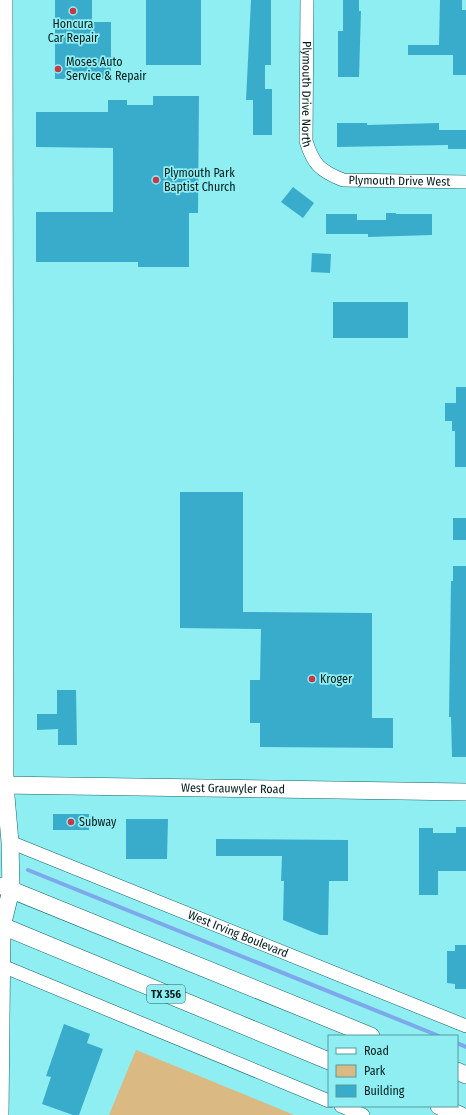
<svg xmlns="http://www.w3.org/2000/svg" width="466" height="1115" font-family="'Fira Sans Condensed',sans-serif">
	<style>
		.green { fill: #dab983 }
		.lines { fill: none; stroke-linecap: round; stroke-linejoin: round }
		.stream { stroke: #7ea8ec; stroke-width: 4 }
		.building { fill: #3aaccb }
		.minor-casing { stroke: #166569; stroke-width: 14 }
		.major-casing { stroke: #166569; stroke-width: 18 }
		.minor { stroke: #fff; stroke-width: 13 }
		.major { stroke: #fff; stroke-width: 17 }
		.poi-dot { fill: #c83847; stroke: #8feef2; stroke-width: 1.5 }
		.labels { text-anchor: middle; stroke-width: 3.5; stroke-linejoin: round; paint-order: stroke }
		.shield { fill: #8feef2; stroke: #2b5c5e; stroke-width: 1 }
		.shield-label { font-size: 11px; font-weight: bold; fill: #001d1e }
		.poi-label { font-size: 12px; fill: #001d1e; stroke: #8feef2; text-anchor: start }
		.street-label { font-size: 12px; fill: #001d1e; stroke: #8feef2 }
	</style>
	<rect width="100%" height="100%" fill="#8feef2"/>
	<polygon class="green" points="136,1050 294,1115 109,1115"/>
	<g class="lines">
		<g class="stream">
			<polyline points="28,870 439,1036"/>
			<polyline points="457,1043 466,1047"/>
		</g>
	</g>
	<g class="building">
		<polygon points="55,0 92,0 92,22 111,22 111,79 55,79"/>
		<rect x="146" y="0" width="55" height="65"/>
		<polygon points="251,0 271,0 271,65 265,65 265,89 272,89 272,135 253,135 253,100 246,100"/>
		<polygon points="343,0 359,0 359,11 361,11 359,77 338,77 338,31 343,31"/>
		<polygon points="440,0 462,0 462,10 466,10 466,75 453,75 453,55 408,55 408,45 439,45"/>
		<polygon points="153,96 199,96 198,213 189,213 189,267 138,267 138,262 36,262 36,212 113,212 113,148 36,147 36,112 108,112 108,100 127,100 127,105 153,105"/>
		<polygon points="337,123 367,123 367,125 439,123 439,130 466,130 466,149 448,149 448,145 337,147"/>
		<polygon points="293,187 314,203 303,218 281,202"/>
		<polygon points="386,213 396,213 396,214 432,214 432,235 368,237 368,234 326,234 326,214 357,214 357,220 386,220"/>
		<polygon points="312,253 331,254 330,273 311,272"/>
		<rect x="333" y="302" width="75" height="36"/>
		<polygon points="456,387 466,387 466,467 455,467 455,431 452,431 452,421 445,421 445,403 456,403"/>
		<polygon points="180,492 243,492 243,612 372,613 372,718 393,718 393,748 260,747 260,723 250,723 250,680 260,680 261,629 180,628"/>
		<rect x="453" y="518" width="13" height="22"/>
		<polygon points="453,566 466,566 466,757 452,757 451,717 449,717 451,581 453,581"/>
		<polygon points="57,690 76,690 77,745 58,745 58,729 37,730 37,714 57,714"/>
		<rect x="53" y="814" width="36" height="16"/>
		<polygon points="126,819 168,819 167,859 126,859"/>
		<polygon points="456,827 466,827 466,871 438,871 438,895 419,895 419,828 433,828 433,833 456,833"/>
		<polygon points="216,839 348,840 348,881 329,881 328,935 320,935 283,920 284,881 281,881 282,856 216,856"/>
		<polygon points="455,945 466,945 466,989 455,989 455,984 447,983 447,951 455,951"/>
		<polygon points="64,1024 90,1034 87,1043 103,1049 79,1115 73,1115 42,1104 51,1077 46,1076"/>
	</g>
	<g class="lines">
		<g class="minor-casing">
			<g id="minor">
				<path id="s1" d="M307,0L306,141C313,164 320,171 343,180L466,182"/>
				<path id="s2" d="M10,842L466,1026"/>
				<polyline points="0,965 329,1101"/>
				<polyline points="341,1106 363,1115"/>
			</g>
		</g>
		<g class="major-casing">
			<g id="major">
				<path id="s3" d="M0,785L466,792"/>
				<polyline points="2,886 371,1036"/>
				<polyline points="0,925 329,1061"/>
				<polyline points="457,1071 466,1075"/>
				<polyline points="439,1106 460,1115"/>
				<polyline points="0,1115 2,926 11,890 10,842 5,785 4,0"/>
			</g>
		</g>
		<use href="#minor" class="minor"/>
		<use href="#major" class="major"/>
	</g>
	<g class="poi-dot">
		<circle cx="73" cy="11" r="4"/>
		<circle cx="58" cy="69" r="4"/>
		<circle cx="156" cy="180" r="4"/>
		<circle cx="312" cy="679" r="4"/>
		<circle cx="71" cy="822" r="4"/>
	</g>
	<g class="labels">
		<rect class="shield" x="147" y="985" width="38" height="18" rx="3"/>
		<g class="shield-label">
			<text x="166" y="998">TX 356</text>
		</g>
		<g class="poi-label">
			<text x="73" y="28" text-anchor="middle">Honcura<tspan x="73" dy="14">Car Repair</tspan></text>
			<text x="66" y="66">Moses Auto<tspan x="66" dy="14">Service &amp; Repair</tspan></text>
			<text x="164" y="177">Plymouth Park<tspan x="164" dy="14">Baptist Church</tspan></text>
			<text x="320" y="683">Kroger</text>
			<text x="79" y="826">Subway</text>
		</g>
		<g class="street-label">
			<text dy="4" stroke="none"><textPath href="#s1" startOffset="94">Plymouth Drive North</textPath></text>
			<text dy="4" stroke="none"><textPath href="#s1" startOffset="254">Plymouth Drive West</textPath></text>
			<text dy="4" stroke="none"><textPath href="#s3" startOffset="233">West Grauwyler Road</textPath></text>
			<text dy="4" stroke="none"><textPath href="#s2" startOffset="246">West Irving Boulevard</textPath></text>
		</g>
	</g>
	<rect x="328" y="1035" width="130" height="72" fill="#8feef2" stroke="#569a9d"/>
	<rect x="336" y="1048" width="20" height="6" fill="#ffffff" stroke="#569a9d"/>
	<text x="364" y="1055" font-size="12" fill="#001d1e">Road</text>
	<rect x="336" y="1065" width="20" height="12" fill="#dab983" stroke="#569a9d"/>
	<text x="364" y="1075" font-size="12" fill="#001d1e">Park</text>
	<rect x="336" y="1085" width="20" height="12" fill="#3aaccb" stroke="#569a9d"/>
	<text x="364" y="1095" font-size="12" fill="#001d1e">Building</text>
</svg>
